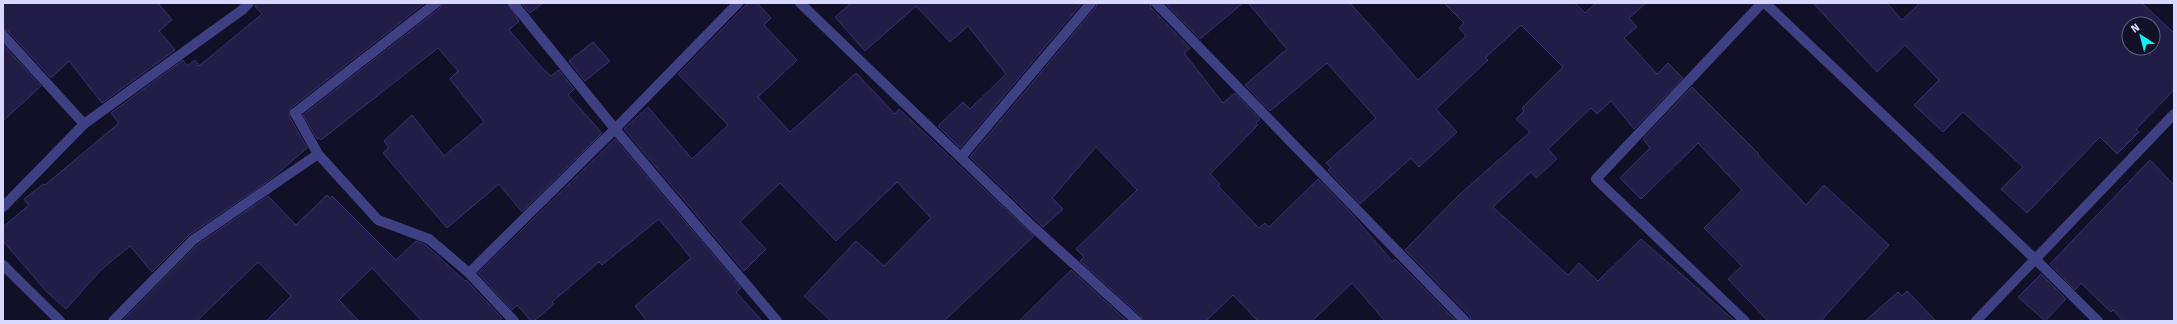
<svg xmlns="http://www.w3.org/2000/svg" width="2177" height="324" font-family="'Fira Sans',sans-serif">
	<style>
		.building { fill: #221d47; stroke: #373072; fill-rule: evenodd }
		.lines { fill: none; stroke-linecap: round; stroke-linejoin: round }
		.minor { stroke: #3d4083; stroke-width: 10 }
	</style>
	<rect width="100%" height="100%" fill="#121026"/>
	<g class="building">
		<polygon points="3,3 158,3 172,20 159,31 175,50 102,103 69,61 51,78 8,31 3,29"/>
		<polygon points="255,3 425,3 291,108 289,116 307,148 271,179 189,235 152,272 130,246 101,270 66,309 47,292 3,241 3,227 29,205 24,199 43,184 45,185 119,123 111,113 183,60 187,66 195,60 199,66 262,14 255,6"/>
		<polygon points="442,3 507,3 519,21 509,30 543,69 551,76 559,70 574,89 568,95 602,133 522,212 499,184 447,228 383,153 389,148 384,141 412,115 444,156 484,122 450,79 458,71 438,48 321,140 319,138 317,139 303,115 440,8"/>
		<polygon points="521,3 543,3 530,13"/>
		<polygon points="748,3 757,3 771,18 764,25 797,60 758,97 790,132 856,73 895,114 899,109 1034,236 944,321 831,321 804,296 856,241 884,266 931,218 897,182 836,241 780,183 740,222 766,249 744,271 624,129 648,107 692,159 728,125 678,74"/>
		<polygon points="851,3 1082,3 960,148 938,126 963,102 970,109 1006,74 968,26 950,42 916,6 865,51 835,17"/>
		<polygon points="1097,3 1150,3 1151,8 1190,48 1184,53 1223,103 1235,93 1260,119 1256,123 1258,125 1210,174 1220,184 1218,186 1259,228 1265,223 1269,227 1318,179 1351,213 1393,262 1395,259 1456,321 1385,321 1352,283 1312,321 1258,321 1233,295 1206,321 1143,321 1141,316 1080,261 1084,257 1076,249 1137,190 1096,147 1052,198 1063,209 1043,227 970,157 1096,7"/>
		<polygon points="1165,3 1243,3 1200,39"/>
		<polygon points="1248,3 1350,3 1418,80 1466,36 1459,28 1464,23 1444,3 1575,3 1585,13 1596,3 1646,3 1629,18 1637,27 1624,38 1657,74 1668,63 1683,78 1634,129 1611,101 1597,114 1591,108 1548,149 1557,159 1536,178 1531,172 1493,207 1568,275 1579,263 1598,281 1641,239 1735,321 1471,321 1470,316 1405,250 1458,196 1530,132 1516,119 1524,111 1522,108 1563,67 1521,25 1485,58 1488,60 1436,109 1457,132 1419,167 1411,158 1360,204 1328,170 1331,168 1326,163 1376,118 1327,63 1270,111 1245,85 1287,49"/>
		<path d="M1813,3H1887L1902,20L1920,3H2142L2174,33V90L2136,129L2139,132L2117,154L2100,137L2027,213L2001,189L2023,167L1963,112L1943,132L1914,105L1939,80L1905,45L1877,72ZM2129,24H2153V48H2129Z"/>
		<polygon points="593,42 610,61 585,81 569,61"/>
		<polygon points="3,45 41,86 3,121"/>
		<polygon points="1692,87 1759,154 1758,155 1806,205 1824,185 1889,245 1821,321 1768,321 1728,279 1742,266 1704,228 1742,190 1698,143 1641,199 1620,178 1650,148 1643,139"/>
		<polygon points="615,139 741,288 736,292 762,321 647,321 635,306 691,258 659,219 602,265 599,262 552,302 554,304 534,321 531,321 517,305 512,310 478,273"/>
		<polygon points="2150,160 2174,185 2174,321 2123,321 2113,310 2111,312 2081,283 2075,290 2050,264"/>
		<polygon points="327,195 330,198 332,196 396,260 416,241 426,245 465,281 466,280 502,318 499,321 422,321 372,268 339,300 359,321 266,321 291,296 258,262 197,321 122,321 197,245 268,196 296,225"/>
		<polygon points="1071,270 1127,321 1019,321"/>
		<polygon points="2041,274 2066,299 2045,321 2018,297"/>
		<polygon points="1907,291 1936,321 1865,321 1898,292 1902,296"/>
	</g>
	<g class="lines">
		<g class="minor">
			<polyline points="436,3 295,113 318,154 378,220 429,239 469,273 514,321"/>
			<polyline points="513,3 615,129 777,321"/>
			<polyline points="800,3 1032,226 1137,321"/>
			<polyline points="1156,3 1465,321"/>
			<polyline points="1765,3 2035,259 2098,321"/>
			<polyline points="3,35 84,124"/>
			<polyline points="961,157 1091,3"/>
			<polyline points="3,207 84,124 242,10 249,3"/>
			<polyline points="3,265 60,321"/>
			<polyline points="469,273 615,129 738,3"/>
			<polyline points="113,321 193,240 318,154"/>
			<polyline points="1745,321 1596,179 1762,3"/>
			<polyline points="1976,321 2174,114"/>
		</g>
	</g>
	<rect width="2177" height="324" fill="none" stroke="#d8d7fe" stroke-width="8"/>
	<g transform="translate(2141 36) rotate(324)"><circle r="19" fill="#121026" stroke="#61607c"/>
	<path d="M0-3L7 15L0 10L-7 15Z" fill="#09f3f7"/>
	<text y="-6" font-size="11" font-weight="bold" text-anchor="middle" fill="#d8d7fe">N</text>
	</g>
</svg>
